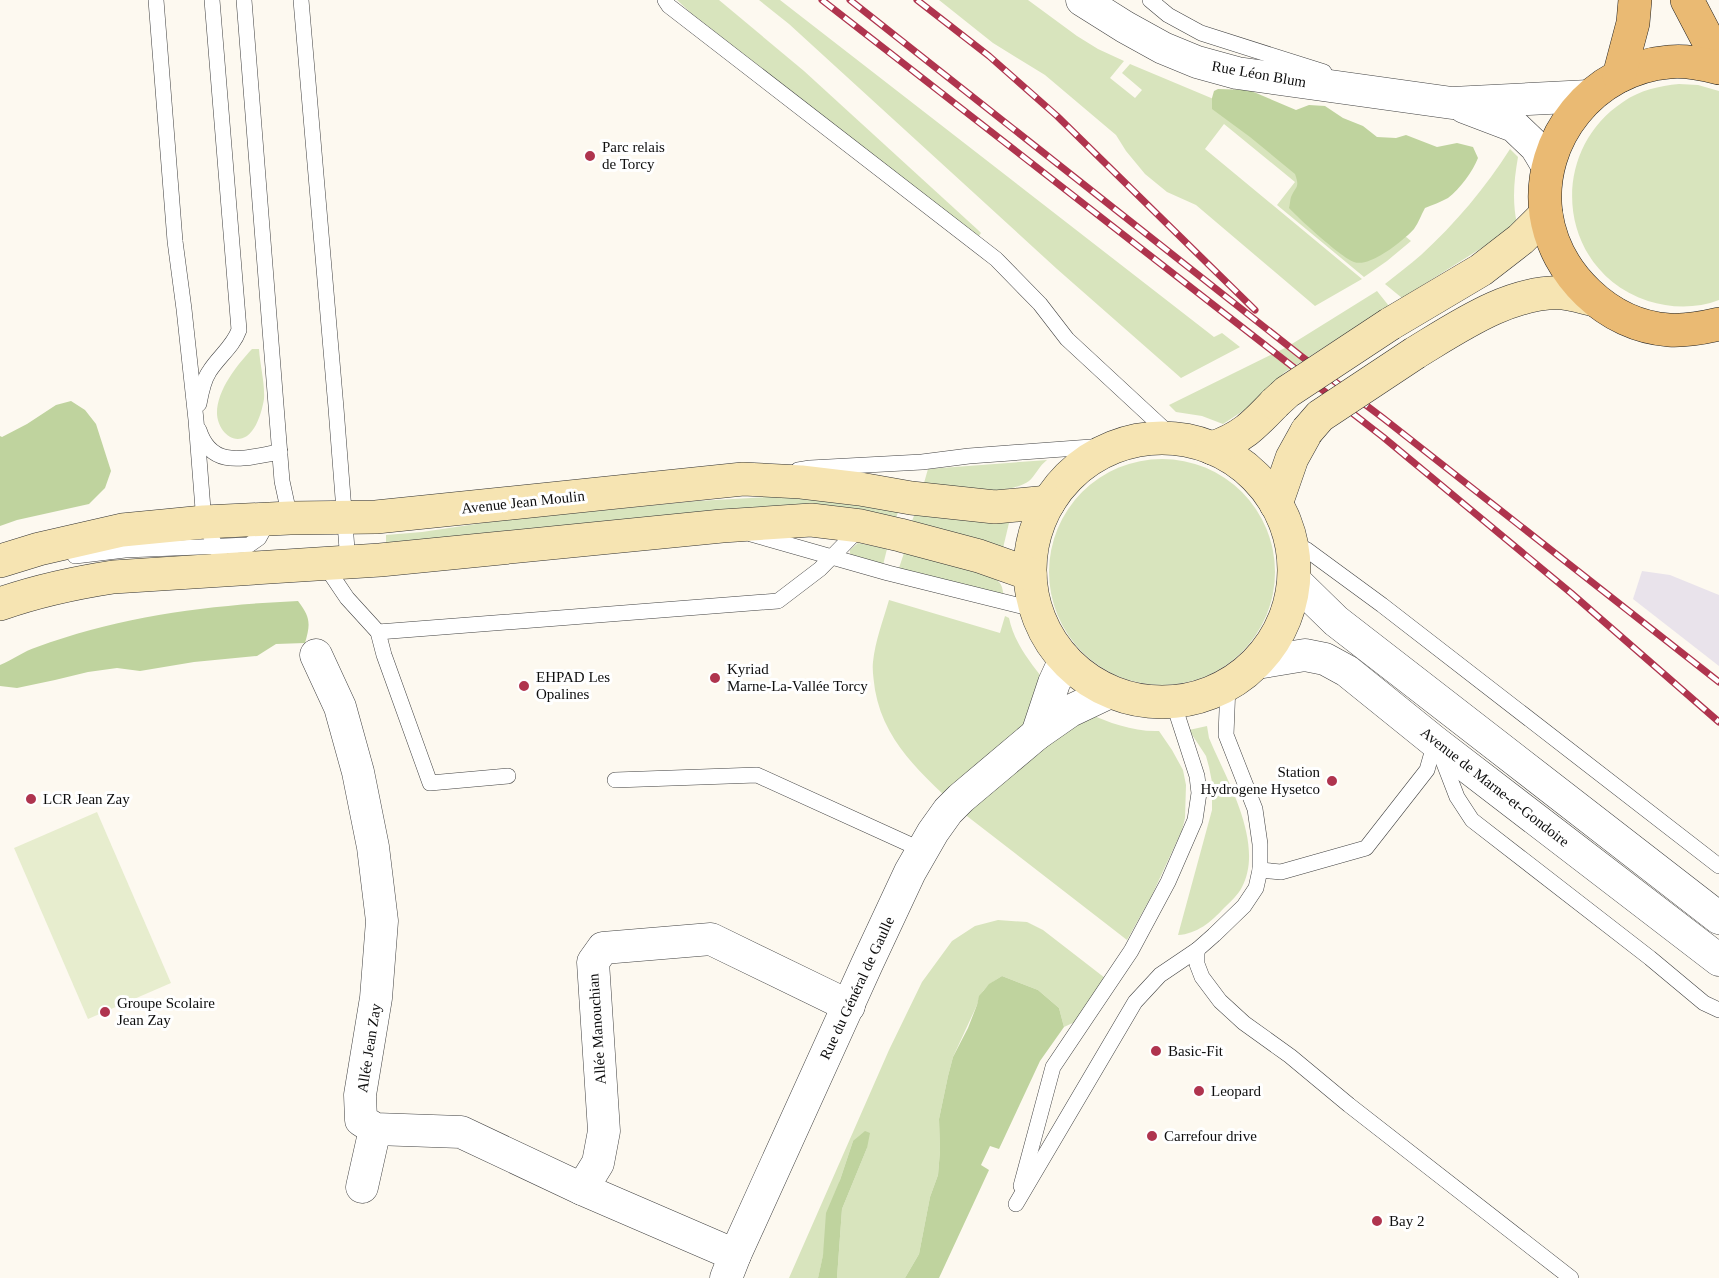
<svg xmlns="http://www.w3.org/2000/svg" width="1719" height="1278" font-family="'Times New Roman',serif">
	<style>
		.industrial { fill: #e9e3eb }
		.green { fill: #d8e4bd }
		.forest { fill: #bfd39e }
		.pitch { fill: #e7edce }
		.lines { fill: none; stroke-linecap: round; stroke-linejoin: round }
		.lane-casing { stroke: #414141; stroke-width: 16 }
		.street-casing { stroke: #414141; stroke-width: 33 }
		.secondary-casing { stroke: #303030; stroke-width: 34 }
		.primary-casing { stroke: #1f1f1f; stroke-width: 34 }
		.lane { stroke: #fff; stroke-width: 15 }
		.street { stroke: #fff; stroke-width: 32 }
		.secondary { stroke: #f6e4b2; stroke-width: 33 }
		.primary { stroke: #eaba73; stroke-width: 33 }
		.rail-casing { stroke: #af344e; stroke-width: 7 }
		.rail { stroke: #fff; stroke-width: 4.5; stroke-dasharray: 14; stroke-linecap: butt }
		.secondary-bridge-casing { stroke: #303030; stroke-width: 34; stroke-linecap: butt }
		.secondary-bridge { stroke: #f6e4b2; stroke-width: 33 }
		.poi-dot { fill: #af344e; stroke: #fff; stroke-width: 2 }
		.labels { text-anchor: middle; stroke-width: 6; stroke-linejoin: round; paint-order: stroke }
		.street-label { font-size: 15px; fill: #0e0e0e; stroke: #fff }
		.poi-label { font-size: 15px; fill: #0e0e0e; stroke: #fff; text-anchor: start }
	</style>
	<rect width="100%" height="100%" fill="#fdf9f0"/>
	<polygon class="industrial" points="1642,571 1670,575 1719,595 1719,666 1633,599"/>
	<g class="green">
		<polygon points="677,0 719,0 804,71 978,230 981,233 978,237 691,13"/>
		<polygon points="759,0 780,0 1214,337 1222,333 1240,347 1181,378 1057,269 789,24"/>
		<polygon points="939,0 1028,0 1077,36 1098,49 1124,61 1110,78 1135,98 1142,90 1122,73 1130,64 1266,121 1411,241 1387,261 1364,277 1277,205 1295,182 1224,124 1205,149 1362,279 1315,306 1196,205 1167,192 1145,174 1126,151 1116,135 1045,75 993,43"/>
		<path d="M1679,84L1698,85L1719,91V300C1696,309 1670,308 1648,301C1558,271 1546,153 1623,102C1640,90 1659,86 1679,84Z"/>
		<path d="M1510,149L1518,157C1514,180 1512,201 1517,224L1507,232L1402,298L1385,284C1397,274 1410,265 1421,255C1455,224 1486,187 1510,149Z"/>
		<polygon points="1377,291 1389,306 1285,372 1249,407 1223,424 1202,416 1176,412 1169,405 1287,347"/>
		<path d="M252,349H259C260,365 265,383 264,399C262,411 257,429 247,436C231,446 217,428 217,413C217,390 237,365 252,349Z"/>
		<circle cx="1162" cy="572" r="113"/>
		<path d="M1047,460C1039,466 1035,476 1029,481C1009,496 947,491 922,490L928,469Z"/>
		<polygon points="804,495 901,504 896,518 386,544 386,535 422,532 510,519 584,512 697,501"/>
		<polygon points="917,508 994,519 1009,523 1003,548 912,521"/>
		<polygon points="858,543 887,549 883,565 850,555 850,550"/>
		<path d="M904,553C925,558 984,569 998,581C1003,585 1003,593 1004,599L899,568Z"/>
		<path d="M889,600L1000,633L1005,616L1009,618C1014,642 1029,661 1044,680L1036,711L1020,729L944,795C912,765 883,735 875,690C874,681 872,671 873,662C875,641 883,621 889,600Z"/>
		<path d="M1087,713C1110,723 1134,732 1159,731L1172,750L1183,770L1186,785L1185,818L1182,830L1152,895L1127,940L963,813Z"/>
		<path d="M1207,726L1209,738C1226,779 1265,843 1242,887C1238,895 1231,901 1224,908C1211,922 1197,934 1178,935L1212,810V782L1209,767L1206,756L1189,730Z"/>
		<path d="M998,920L1027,922L1043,930L1105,978L1077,1021L1064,1027L1059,1008L1038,990L1002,976C990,983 980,990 977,1005L953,1057L948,1076L939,1119L940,1151L938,1175L930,1197L919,1254L905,1278H837L842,1209L867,1148L853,1141L840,1180L818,1278H789L889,1050L922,982L952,941L975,926Z"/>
	</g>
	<g class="forest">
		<path d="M1218,89L1249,90L1296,110L1309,105L1325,106L1343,118L1363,126L1377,137L1396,138L1406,135L1437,147L1457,143L1473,147L1478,158C1473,171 1460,189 1448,198C1441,202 1432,205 1425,208C1421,215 1419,222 1414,229C1404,240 1370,268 1354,262C1343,259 1298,218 1289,208C1290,204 1290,201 1291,197C1296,186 1300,188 1295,174L1250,137L1212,109V98L1214,91Z"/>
		<polygon points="71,401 85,410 96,424 111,471 105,488 89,504 17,520 0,526 0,436 2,437 27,424 56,405"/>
		<path d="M298,601C310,617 311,623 305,643L276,644L257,656L194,662L140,671L117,668L88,672L55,680L17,688L0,686V665C12,660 24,651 37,647C121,616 209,605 298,601Z"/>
		<polygon points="1002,976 1038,990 1059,1008 1064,1027 1040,1061 999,1149 990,1146 981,1165 989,1170 939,1278 905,1278 919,1254 930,1197 938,1175 940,1151 939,1119 948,1076 953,1057 968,1028 977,1005 979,996 989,984"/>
		<polygon points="865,1131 870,1133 867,1148 842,1209 837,1278 818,1278 823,1255 826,1213 840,1180 853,1141"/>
	</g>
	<polygon class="pitch" points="97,812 171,983 88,1019 14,848"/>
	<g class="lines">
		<g class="lane-casing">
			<g id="lane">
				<polyline points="156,0 175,241 184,309 196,420 204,522 227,570"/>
				<polyline points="244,0 282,481 290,518"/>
				<polyline points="301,0 336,408 348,562"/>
				<polyline points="665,0 669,6 996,259 1040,304 1067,339 1175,439"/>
				<polyline points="1150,0 1168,15 1201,33 1324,72"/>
				<path d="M199,404C201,393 203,381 209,372C218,357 233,347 239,330L212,0"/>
				<path d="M199,430C212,471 247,457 280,452"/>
				<polyline points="798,470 810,468 922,462 969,456 1118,445"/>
				<polyline points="751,534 888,573 1037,610"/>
				<polyline points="1291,542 1307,550 1382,605 1719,866"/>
				<polyline points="75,556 125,550 249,545 259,538 270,518"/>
				<polyline points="324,564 347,598 378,632 384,655 430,783 508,776"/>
				<polyline points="378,632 778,601 820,569 861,527"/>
				<polyline points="1440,753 1457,797 1472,820 1650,958 1704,1003 1719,1010"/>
				<polyline points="615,780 757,775 922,850"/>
				<polyline points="1260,870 1281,872 1366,848 1427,770 1435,742"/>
				<polyline points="1197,950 1197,964 1202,977 1220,1001 1244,1023 1290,1056 1349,1105 1571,1278"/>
				<polyline points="1021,1186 1053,1067 1131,951 1168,882 1195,820 1199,793 1197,776 1173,702"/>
				<polyline points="1016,1204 1135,1002 1160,975 1197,950 1214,935 1244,906 1256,888 1260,870 1260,844 1255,809 1226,735 1228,685"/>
			</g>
		</g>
		<g class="street-casing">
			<g id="street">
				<polyline points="1082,0 1125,27 1163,48 1197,62 1237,73 1452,103 1589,96"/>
				<polyline points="1464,107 1514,126 1536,147 1548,167"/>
				<polyline points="1294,580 1336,621 1719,918"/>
				<polyline points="316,655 340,707 358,772 373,847 382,921 376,998 360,1095 361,1120 375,1129 461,1132 582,1189 735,1255"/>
				<polyline points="1257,663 1305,655 1325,659 1347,671 1435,742 1719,960"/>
				<polyline points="1037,734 1054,683 1065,659"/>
				<polyline points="362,1187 375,1129"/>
				<polyline points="582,1189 598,1163 604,1131 593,962 603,948 711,939 849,1006"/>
				<polyline points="726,1278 735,1255 867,964 910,872 933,832 948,811 961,798 1037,734 1070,711 1110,692"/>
			</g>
		</g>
		<g class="secondary-casing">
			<g id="secondary">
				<polyline points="1390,324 1481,270 1521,239 1546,214"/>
				<path d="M1415,353C1458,327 1511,290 1563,293C1574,294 1585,298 1595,300"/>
				<circle cx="1162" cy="570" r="132"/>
				<path d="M1212,448C1242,438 1254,425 1275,403"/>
				<polyline points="1276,504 1292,458 1307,431"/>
				<polyline points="0,561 39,549 122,530 204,522 290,518 376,517 743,479 801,482 860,489 911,498 995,507 1049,502"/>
				<path d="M0,604C37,591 74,583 113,577L380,560L722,526L811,520L861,526L900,535L979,556L1030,574"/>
			</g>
		</g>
		<g class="primary-casing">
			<g id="primary">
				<polyline points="1687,0 1719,61"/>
				<path d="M1719,68C1703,64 1686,60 1669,62C1594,68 1536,138 1546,214C1555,274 1608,326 1669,330C1686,331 1702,328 1719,324"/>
				<polyline points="1619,76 1633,23 1635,0"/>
			</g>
		</g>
		<use href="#lane" class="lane"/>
		<use href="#street" class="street"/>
		<use href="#secondary" class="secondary"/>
		<use href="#primary" class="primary"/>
		<g class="rail-casing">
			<g id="rail">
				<polyline points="822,0 1383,437 1571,593 1719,722"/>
				<polyline points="850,0 1301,356 1383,418 1719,682"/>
				<polyline points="917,0 989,56 1057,116 1255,310"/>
			</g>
		</g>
		<use href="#rail" class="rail"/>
		<g class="secondary-bridge-casing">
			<g id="secondary-bridge">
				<polyline points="1275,403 1287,392 1390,324"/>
				<polyline points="1307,431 1320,416 1415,353"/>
			</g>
		</g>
		<use href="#secondary-bridge" class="secondary-bridge"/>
	</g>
	<g class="poi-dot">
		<circle cx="590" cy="156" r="6"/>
		<circle cx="715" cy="678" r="6"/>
		<circle cx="524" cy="686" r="6"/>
		<circle cx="1332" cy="781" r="6"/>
		<circle cx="31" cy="799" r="6"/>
		<circle cx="105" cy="1012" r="6"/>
		<circle cx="1156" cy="1051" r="6"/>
		<circle cx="1199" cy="1091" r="6"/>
		<circle cx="1152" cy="1136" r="6"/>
		<circle cx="1377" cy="1221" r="6"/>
	</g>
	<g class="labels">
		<g class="street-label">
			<text transform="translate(1259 74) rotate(10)" y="5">Rue Léon Blum</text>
			<text transform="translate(523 502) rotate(-6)" y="5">Avenue Jean Moulin</text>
			<text transform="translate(1495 787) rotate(38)" y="5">Avenue de Marne-et-Gondoire</text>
			<text transform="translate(857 988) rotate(-65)" y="5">Rue du Général de Gaulle</text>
			<text transform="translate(597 1029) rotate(-94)" y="5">Allée Manouchian</text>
			<text transform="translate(369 1048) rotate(-81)" y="5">Allée Jean Zay</text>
		</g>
		<g class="poi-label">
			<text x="602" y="152">Parc relais<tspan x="602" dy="17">de Torcy</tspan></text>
			<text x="727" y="674">Kyriad<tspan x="727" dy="17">Marne-La-Vallée Torcy</tspan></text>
			<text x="536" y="682">EHPAD Les<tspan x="536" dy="17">Opalines</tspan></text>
			<text x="1320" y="777" text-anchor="end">Station<tspan x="1320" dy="17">Hydrogene Hysetco</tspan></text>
			<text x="43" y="804">LCR Jean Zay</text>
			<text x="117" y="1008">Groupe Scolaire<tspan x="117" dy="17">Jean Zay</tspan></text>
			<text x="1168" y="1056">Basic-Fit</text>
			<text x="1211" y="1096">Leopard</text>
			<text x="1164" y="1141">Carrefour drive</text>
			<text x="1389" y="1226">Bay 2</text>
		</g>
	</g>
</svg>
